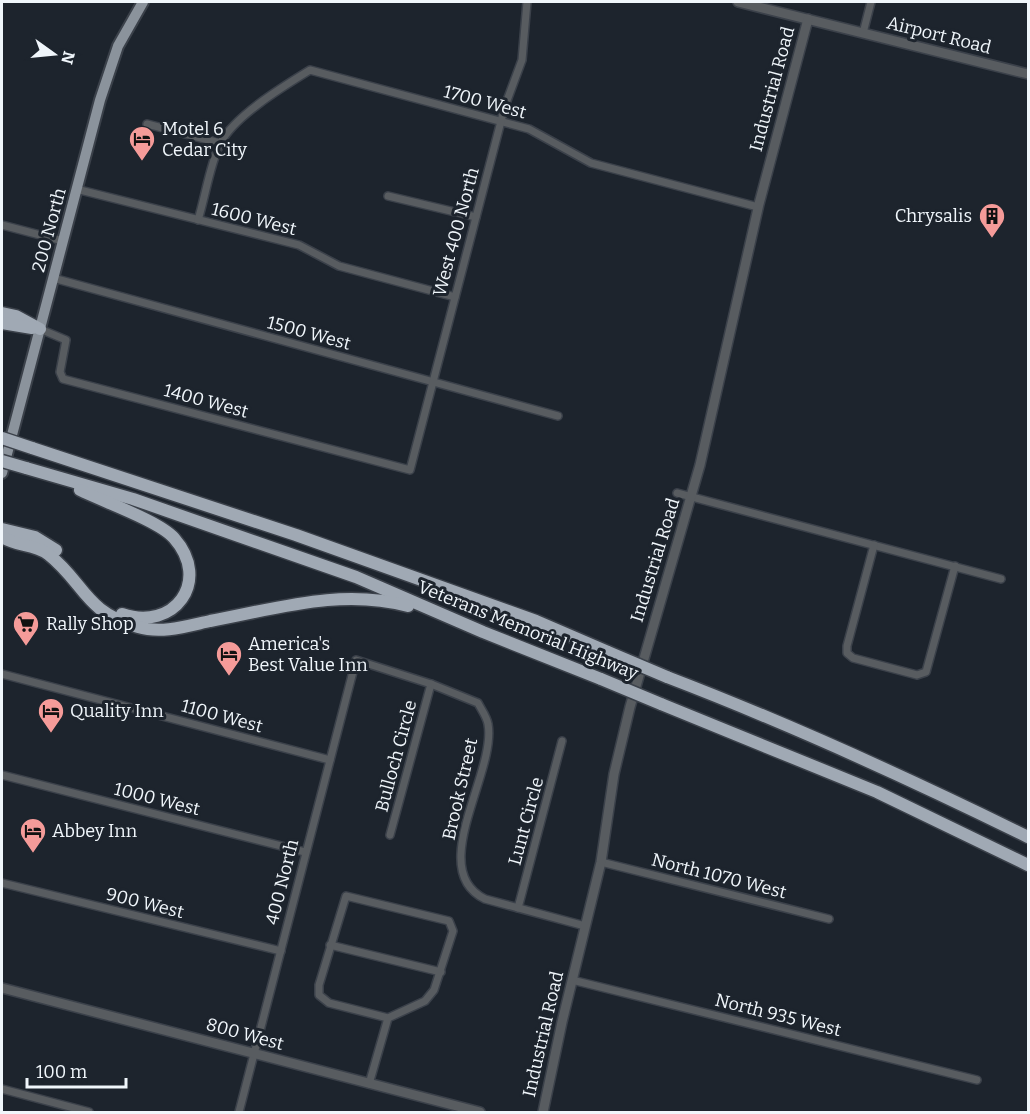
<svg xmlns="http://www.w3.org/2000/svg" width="1030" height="1114" font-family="Bitter,serif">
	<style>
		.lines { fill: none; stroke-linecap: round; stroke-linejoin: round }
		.minor-casing { stroke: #3b414a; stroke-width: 10 }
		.tertiary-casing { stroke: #3b414a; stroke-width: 12 }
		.primary-casing { stroke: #3b414a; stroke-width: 14 }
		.motorway-casing { stroke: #3b414a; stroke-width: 15 }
		.minor { stroke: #585c60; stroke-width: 7 }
		.tertiary { stroke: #585c60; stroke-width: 9 }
		.primary { stroke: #8b939c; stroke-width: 10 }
		.motorway { stroke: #a0a9b4; stroke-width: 12 }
		.motorway-bridge-casing { stroke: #3b414a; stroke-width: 15; stroke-linecap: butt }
		.motorway-bridge { stroke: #a0a9b4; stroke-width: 12 }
		.labels { text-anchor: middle; stroke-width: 6; stroke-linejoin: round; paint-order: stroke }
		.street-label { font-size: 18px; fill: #f0f6fb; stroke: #1d242d }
		.poi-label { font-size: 18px; fill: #f0f6fb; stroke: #1d242d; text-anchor: start }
	</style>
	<rect width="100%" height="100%" fill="#1d242d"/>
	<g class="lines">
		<g class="minor-casing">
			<g id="minor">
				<polyline points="863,33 871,2"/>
				<polyline points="147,124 220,143"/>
				<polyline points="76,189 299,245 339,266 455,297"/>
				<polyline points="388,196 476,217"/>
				<path d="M198,220C205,198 210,164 220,144C234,116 284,86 310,70L529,129L591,163L758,207"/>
				<polyline points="2,225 63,241"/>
				<polyline points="53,278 558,416"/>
				<polyline points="40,329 66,340 60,372 63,379 410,470 505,106 522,60 527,2"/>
				<polyline points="677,493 1001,579"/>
				<polyline points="874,545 847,646 847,653 853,658 917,675 926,672 955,566"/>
				<polyline points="2,674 330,760"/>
				<polyline points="2,775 305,852"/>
				<polyline points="390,835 431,684"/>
				<polyline points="601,862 829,919"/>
				<polyline points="2,883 281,951"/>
				<polyline points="518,908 562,741"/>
				<polyline points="330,945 441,972"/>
				<polyline points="572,980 977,1080"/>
				<polyline points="369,1084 388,1018 329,1003 319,995 319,985 346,896 449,921 453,931 434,990 425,1001 388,1018"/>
				<polyline points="2,1089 89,1112"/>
				<path d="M239,1112L356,660L431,684L478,703C481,709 487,717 488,724C497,772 425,870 485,899L585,926"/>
			</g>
		</g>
		<g class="tertiary-casing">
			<g id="tertiary">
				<polyline points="738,2 1028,74"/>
				<polyline points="2,988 480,1112"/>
				<polyline points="543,1112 562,1022 601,862 614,774 630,707 700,465 759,204 808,19"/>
			</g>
		</g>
		<g class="primary-casing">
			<polyline id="primary" points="2,473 100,100 118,46 143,2"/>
		</g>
		<g class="motorway-casing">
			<g id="motorway">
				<polyline points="2,313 16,316 40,329"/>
				<polyline points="2,323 32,328"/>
				<polyline points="32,448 296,535 536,621 608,652"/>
				<polyline points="26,468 133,499 356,577 483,632 601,679"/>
				<path d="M80,490C102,501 159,521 174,538C212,581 174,632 122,614"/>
				<polyline points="2,529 35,537 56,550"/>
				<path d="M2,537C15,546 34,544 48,554C85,583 84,612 138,627C162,634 187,626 210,621C276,609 340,588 408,606"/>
				<path d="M667,677C790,724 910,779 1028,837"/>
				<polyline points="661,704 877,792 1028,865"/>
			</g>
		</g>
		<use href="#minor" class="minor"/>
		<use href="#tertiary" class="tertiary"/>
		<use href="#primary" class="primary"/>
		<use href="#motorway" class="motorway"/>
		<g class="motorway-bridge-casing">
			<g id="motorway-bridge">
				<polyline points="2,438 32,448"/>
				<polyline points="2,461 26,468"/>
				<polyline points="608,652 667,677"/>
				<polyline points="601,679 661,704"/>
			</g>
		</g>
		<use href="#motorway-bridge" class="motorway-bridge"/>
	</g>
	<defs>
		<g id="hotel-pin" transform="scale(1.35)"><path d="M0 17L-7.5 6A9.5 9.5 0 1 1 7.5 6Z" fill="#f59b99" stroke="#1d242d"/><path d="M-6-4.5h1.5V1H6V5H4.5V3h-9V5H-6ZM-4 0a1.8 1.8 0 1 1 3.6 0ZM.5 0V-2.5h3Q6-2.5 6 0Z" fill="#111"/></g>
		<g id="building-pin" transform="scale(1.35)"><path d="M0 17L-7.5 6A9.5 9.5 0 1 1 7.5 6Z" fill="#f59b99" stroke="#1d242d"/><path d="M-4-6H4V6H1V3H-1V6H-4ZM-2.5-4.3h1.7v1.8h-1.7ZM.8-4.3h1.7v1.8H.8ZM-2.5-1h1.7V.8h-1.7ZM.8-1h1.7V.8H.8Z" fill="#111"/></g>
		<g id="supermarket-pin" transform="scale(1.35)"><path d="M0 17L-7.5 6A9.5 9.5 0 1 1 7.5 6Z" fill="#f59b99" stroke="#1d242d"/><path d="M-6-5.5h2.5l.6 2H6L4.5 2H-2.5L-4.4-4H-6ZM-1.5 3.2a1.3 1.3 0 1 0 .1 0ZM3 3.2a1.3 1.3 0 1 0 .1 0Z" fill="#111"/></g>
	</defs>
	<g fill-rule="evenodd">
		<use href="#hotel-pin" x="142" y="139"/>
		<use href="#building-pin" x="992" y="216"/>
		<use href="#supermarket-pin" x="26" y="624"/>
		<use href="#hotel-pin" x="229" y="654"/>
		<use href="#hotel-pin" x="51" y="711"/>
		<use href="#hotel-pin" x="33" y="831"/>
	</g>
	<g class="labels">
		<g class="street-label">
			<text transform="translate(939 35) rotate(14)" y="6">Airport Road</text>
			<text transform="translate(772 89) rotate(-75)" y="6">Industrial Road</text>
			<text transform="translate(485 102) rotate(15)" y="6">1700 West</text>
			<text transform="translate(254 219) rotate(14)" y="6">1600 West</text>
			<text transform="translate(49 230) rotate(-75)" y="6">200 North</text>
			<text transform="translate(456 232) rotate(-75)" y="6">West 400 North</text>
			<text transform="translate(309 333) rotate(15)" y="6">1500 West</text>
			<text transform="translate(206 401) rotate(15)" y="6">1400 West</text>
			<text transform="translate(655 560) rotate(-73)" y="6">Industrial Road</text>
			<text transform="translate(528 630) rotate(22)" y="6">Veterans Memorial Highway</text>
			<text transform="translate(222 716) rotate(15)" y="6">1100 West</text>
			<text transform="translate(396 756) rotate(-75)" y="6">Bulloch Circle</text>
			<text transform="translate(460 789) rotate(-77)" y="6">Brook Street</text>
			<text transform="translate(157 799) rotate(14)" y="6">1000 West</text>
			<text transform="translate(526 821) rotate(-75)" y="6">Lunt Circle</text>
			<text transform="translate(719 876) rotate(14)" y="6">North 1070 West</text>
			<text transform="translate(282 882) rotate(-76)" y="6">400 North</text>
			<text transform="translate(145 903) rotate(14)" y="6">900 West</text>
			<text transform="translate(778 1015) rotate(14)" y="6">North 935 West</text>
			<text transform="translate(245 1034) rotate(15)" y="6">800 West</text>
			<text transform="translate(543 1034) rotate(-77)" y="6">Industrial Road</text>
		</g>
		<g class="poi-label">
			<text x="162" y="135">Motel 6<tspan x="162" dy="21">Cedar City</tspan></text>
			<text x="972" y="222" text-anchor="end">Chrysalis</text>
			<text x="46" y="630">Rally Shop</text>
			<text x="248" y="650">America's<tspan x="248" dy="21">Best Value Inn</tspan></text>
			<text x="70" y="717">Quality Inn</text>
			<text x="52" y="837">Abbey Inn</text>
		</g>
	</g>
	<rect width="1030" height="1114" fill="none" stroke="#f0f6fb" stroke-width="6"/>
	<g transform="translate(54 54) rotate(105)" stroke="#1d242d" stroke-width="4.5" paint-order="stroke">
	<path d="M0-4.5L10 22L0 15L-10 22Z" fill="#f0f6fb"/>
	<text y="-9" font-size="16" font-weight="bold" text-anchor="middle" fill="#f0f6fb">N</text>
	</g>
	<path d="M27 1078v9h99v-9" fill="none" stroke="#f0f6fb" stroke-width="3"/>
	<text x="36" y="1078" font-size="18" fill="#f0f6fb" stroke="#1d242d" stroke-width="4.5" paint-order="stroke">100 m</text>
</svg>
